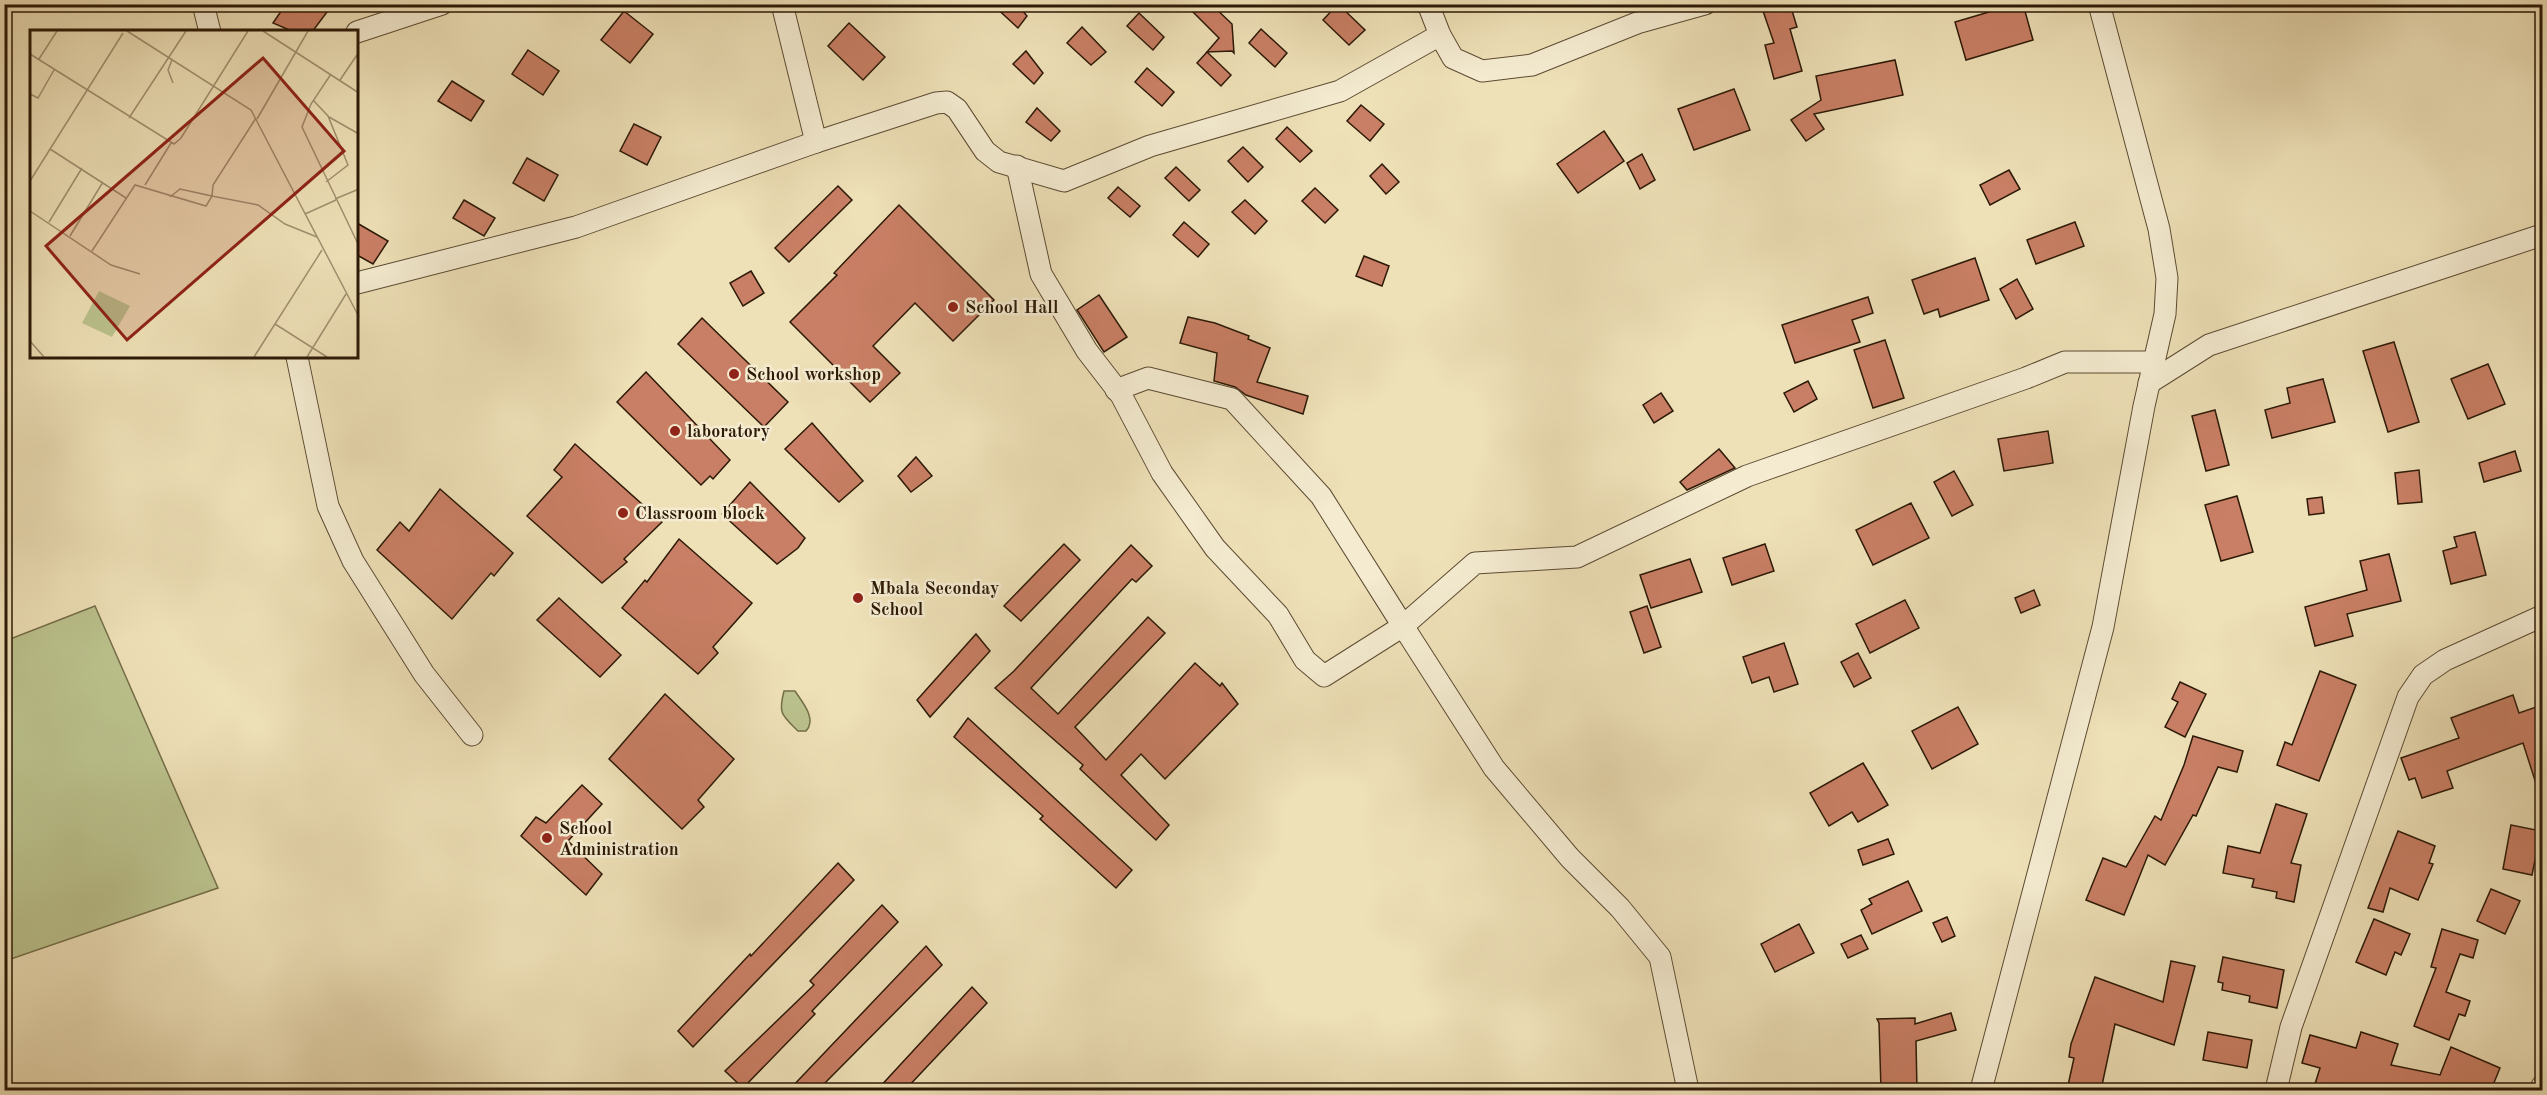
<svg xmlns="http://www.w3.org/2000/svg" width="2547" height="1095" font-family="'Old Standard TT',serif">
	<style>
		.green { fill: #bbc28d; stroke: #746e4a; stroke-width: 1.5 }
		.building { fill: #c97f65; stroke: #2c1906; stroke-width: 1.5 }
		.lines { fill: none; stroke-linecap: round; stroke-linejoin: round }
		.minor-casing { stroke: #5c4b32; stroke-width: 23 }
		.minor { stroke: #f4ebd0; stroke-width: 21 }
		.poi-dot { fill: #8f2418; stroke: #f4ebd0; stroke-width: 2 }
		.labels { text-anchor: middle; stroke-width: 5; stroke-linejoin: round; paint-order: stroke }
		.poi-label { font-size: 18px; font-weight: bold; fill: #2c1906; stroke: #f4ebd0; text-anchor: start }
		.inset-road { fill: none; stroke: #a09070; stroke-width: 1.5 }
		.view { fill: #8f2418; fill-opacity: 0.15; stroke: #8f2418; stroke-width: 3 }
		.inset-edge { fill: none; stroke: #2c1906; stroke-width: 3 }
	</style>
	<rect width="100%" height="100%" fill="#eee0b7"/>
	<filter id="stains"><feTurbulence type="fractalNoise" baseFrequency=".00333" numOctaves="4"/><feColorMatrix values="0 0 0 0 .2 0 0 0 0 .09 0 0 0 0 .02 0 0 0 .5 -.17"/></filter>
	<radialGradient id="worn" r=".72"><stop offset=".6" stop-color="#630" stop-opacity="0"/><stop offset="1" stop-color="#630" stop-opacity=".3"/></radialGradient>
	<g class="green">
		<polygon points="95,606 218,888 5,961 5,641"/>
		<path d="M784,691H795C803,703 817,719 806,731H798C782,715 778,714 784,691Z"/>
	</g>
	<g class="building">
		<polygon points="286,4 312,4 327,12 312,32 294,32 273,23"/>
		<polygon points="992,4 1017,4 1027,16 1018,28"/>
		<polygon points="1185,4 1211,4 1232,24 1234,53 1232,51 1207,52 1219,38"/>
		<polygon points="1338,4 1365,30 1349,45 1323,20"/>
		<polygon points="1785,4 1790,4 1797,27 1790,29 1802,71 1774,79 1765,45 1774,43 1763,11"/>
		<polygon points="2016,4 2023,4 2033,40 1966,60 1955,22"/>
		<polygon points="624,11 653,34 630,63 601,40"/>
		<polygon points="1139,13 1164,37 1153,50 1127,26"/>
		<polygon points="849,23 885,57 863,80 828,46"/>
		<polygon points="1082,27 1106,52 1091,65 1067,43"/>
		<polygon points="1261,29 1287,53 1275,67 1249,43"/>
		<polygon points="528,50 559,71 543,95 512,74"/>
		<polygon points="1026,51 1043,73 1034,84 1013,64"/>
		<polygon points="1207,52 1231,75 1221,86 1197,63"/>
		<polygon points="1895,60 1903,95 1814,114 1824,129 1806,141 1791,120 1821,100 1816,76"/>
		<polygon points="1147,68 1174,92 1162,106 1135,82"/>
		<polygon points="452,81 484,101 471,121 438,101"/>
		<polygon points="1734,89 1750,130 1694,150 1678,109"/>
		<polygon points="1361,105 1384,124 1370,141 1347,121"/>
		<polygon points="1037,108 1060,131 1051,141 1026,122"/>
		<polygon points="634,124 661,137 647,165 620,151"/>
		<polygon points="1287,127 1312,151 1300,162 1276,139"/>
		<polygon points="1604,131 1624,161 1578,193 1557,164"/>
		<polygon points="1243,147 1263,167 1248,182 1228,161"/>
		<polygon points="1642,154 1655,180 1640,189 1627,163"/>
		<polygon points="527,158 558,175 544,201 513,183"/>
		<polygon points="1382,164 1399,182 1386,194 1370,176"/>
		<polygon points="1176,167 1200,190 1189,201 1165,178"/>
		<polygon points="2009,170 2020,189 1990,205 1980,185"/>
		<polygon points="838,186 852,200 789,262 775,248"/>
		<polygon points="1118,187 1140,206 1130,217 1108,198"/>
		<polygon points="1315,188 1338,210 1325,223 1302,201"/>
		<polygon points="464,200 495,218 484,236 453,218"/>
		<polygon points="1245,200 1267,221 1255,234 1232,212"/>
		<polygon points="899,205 994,300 953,341 915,303 873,346 900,373 870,402 790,322 837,275 834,273"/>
		<polygon points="1184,222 1209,244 1198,257 1173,235"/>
		<polygon points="2075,222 2084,246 2036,264 2027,240"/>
		<polygon points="357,223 388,241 373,264 357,255"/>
		<polygon points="1364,256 1389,266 1382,286 1356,276"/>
		<polygon points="1975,258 1989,300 1940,317 1938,309 1924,314 1912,280"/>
		<polygon points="751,271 764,293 743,306 730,283"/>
		<polygon points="2017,279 2033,309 2016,319 2000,289"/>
		<polygon points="1099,295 1127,337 1104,352 1077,310"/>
		<polygon points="1868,297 1873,313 1852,320 1860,342 1795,363 1782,325"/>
		<polygon points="1188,317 1215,323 1249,336 1248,339 1270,348 1257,382 1308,396 1303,414 1246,395 1235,387 1214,381 1217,353 1180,343"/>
		<polygon points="702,318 788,402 764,427 678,344"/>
		<polygon points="1885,340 1904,398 1873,408 1854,350"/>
		<polygon points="2394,342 2419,422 2388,432 2363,351"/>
		<polygon points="2488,364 2505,404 2468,419 2451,379"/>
		<polygon points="646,372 730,460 713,479 710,476 701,485 617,402"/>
		<polygon points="2323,379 2335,422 2272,438 2265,410 2290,403 2287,388"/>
		<polygon points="1808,381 1817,399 1794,412 1784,393"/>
		<polygon points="1661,393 1673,411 1654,423 1643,405"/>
		<polygon points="2215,410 2229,465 2206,471 2192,416"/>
		<polygon points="812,423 863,481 839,502 785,449"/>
		<polygon points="2048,431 2053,463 2004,471 1998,439"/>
		<polygon points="575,444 662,522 624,559 627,562 602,583 527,516 562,477 554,470"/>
		<polygon points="1719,449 1735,468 1687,490 1680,482"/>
		<polygon points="2515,451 2521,471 2484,482 2479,463"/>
		<polygon points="916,457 932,476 911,492 898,476"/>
		<polygon points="2419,470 2422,502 2398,504 2395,473"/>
		<polygon points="1954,471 1973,505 1952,516 1934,482"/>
		<polygon points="750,482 805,538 798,548 777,564 722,514"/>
		<polygon points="440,489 513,553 494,576 491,573 452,619 377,550 400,522 409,531"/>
		<polygon points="2237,496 2253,552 2221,561 2205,505"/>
		<polygon points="2322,497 2324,513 2309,515 2307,499"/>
		<polygon points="1911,503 1929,538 1873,565 1856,530"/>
		<polygon points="2475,532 2486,575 2451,584 2443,551 2457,547 2454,537"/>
		<polygon points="679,539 752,603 713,647 718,653 698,674 622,608 645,580 647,582"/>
		<polygon points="1064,544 1080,560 1021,621 1004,606"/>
		<polygon points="1765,544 1774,571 1732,585 1723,558"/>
		<polygon points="1131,545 1152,566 1136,582 1132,579 1031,688 1058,714 1148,617 1165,633 1075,727 1106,760 1195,663 1220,686 1222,683 1238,704 1165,779 1141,754 1121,775 1169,825 1156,840 1080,769 1083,765 995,688 1014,671"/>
		<polygon points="2389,554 2401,601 2347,614 2353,636 2315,646 2305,607 2367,590 2360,561"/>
		<polygon points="1690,559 1702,592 1651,608 1640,575"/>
		<polygon points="2034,590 2040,605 2021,613 2015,598"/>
		<polygon points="559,598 621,655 600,677 537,620"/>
		<polygon points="1905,600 1919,628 1870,653 1856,624"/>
		<polygon points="1647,606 1661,647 1644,653 1630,612"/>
		<polygon points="976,634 990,651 930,717 917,700"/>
		<polygon points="1784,643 1798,684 1774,692 1769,677 1752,683 1743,657"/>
		<polygon points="1858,653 1871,678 1854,687 1841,662"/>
		<polygon points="2320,671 2356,685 2319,781 2277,765 2285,742 2292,745"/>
		<polygon points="2180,682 2206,694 2185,737 2165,727 2178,702 2172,699"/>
		<polygon points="665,694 734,759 698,800 704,807 682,829 609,759"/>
		<polygon points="2513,695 2519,713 2542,705 2542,792 2539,793 2523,743 2447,771 2453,788 2422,798 2415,778 2409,780 2401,758 2459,738 2451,718"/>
		<polygon points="1958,707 1978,744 1932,769 1912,731"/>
		<polygon points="968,718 1132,870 1116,888 1040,819 1043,816 954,737"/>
		<polygon points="2193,736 2243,751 2237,772 2218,767 2196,816 2193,815 2165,865 2148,855 2124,915 2086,900 2103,858 2126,867 2155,816 2161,820 2184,765"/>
		<polygon points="1863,763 1888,805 1858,822 1852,812 1829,826 1810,793"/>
		<polygon points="582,785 602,804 568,841 602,874 586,895 521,836 536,817 546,823"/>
		<polygon points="2276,804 2307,814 2291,863 2301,865 2294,902 2276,898 2277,892 2252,887 2254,879 2223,873 2228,846 2260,853"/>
		<polygon points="2511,825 2541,831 2532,875 2503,869"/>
		<polygon points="2398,831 2435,846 2429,863 2433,864 2418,900 2390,888 2383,912 2368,908"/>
		<polygon points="1888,839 1894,854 1863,865 1858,850"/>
		<polygon points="838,863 854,880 693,1047 678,1031 750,954 751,956"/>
		<polygon points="1908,881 1922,911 1872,934 1861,910 1872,904 1869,899"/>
		<polygon points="2491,889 2520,901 2505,934 2477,921"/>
		<polygon points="882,905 898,922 812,1011 815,1014 743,1088 725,1071 814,985 810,981"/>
		<polygon points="1947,917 1955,936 1942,942 1933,923"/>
		<polygon points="2374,919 2410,934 2401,955 2395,952 2386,975 2356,962"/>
		<polygon points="1799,924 1814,953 1775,972 1761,944"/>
		<polygon points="2442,929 2478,940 2473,958 2460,954 2446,992 2470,1001 2465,1016 2459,1014 2449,1040 2414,1026 2436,968 2431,967"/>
		<polygon points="1861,935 1868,949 1848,958 1841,944"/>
		<polygon points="926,946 942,965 818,1090 789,1090"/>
		<polygon points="2223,957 2284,970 2277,1008 2249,1002 2250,996 2222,990 2223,983 2218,982"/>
		<polygon points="2171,961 2195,966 2174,1045 2115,1024 2101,1090 2067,1090 2074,1058 2069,1057 2071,1044 2095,977 2163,1002"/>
		<polygon points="972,987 987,1003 905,1090 877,1090"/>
		<polygon points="1951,1013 1956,1030 1916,1041 1917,1090 1881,1090 1879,1023 1877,1019 1915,1018 1915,1024"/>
		<polygon points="2208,1032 2252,1040 2247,1068 2203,1060"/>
		<polygon points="2361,1032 2398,1044 2391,1065 2440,1075 2451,1047 2500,1068 2491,1090 2338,1090 2315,1084 2320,1068 2302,1063 2310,1035 2356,1048"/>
	</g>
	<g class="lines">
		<g class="minor-casing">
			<g id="minor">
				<polyline points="203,4 210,32"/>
				<polyline points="782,4 816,142"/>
				<polyline points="1428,4 1440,35 1453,58 1482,71 1532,65 1637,23 1705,4"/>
				<polyline points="357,32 442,4"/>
				<polyline points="1017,166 1041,274 1087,351 1121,395 1162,473 1215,548 1278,615 1305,660 1324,676 1403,626 1494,768 1570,858 1620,908 1660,957 1688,1090"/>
				<polyline points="357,283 576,227 816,142 936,103 947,102 957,109 985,151 999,162 1064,181 1150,146 1340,91 1440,35"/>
				<polyline points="297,357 328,506 353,561 424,674 472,735"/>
				<polyline points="2149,383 2209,345 2542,235"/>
				<polyline points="1116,390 1148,378 1232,399 1321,496 1403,626 1475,563 1577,557 1747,476 2026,378 2065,362 2154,362"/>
				<polyline points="1981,1090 2103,627 2144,406 2165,314 2167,278 2159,229 2099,4"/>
				<polyline points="2276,1090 2291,1027 2408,697 2423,675 2445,660 2542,616"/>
				<polyline points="2541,1090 2542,1086"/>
			</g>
		</g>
		<use href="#minor" class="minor"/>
	</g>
	<g class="poi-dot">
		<circle cx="953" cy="307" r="6"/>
		<circle cx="734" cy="374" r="6"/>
		<circle cx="675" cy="431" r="6"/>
		<circle cx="623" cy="513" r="6"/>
		<circle cx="858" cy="598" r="6"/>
		<circle cx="547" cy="838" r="6"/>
	</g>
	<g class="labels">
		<g class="poi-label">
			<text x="965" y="313">School Hall</text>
			<text x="746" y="380">School workshop</text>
			<text x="687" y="437">laboratory</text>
			<text x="635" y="519">Classroom block</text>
			<text x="870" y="594">Mbala Seconday<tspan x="870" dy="21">School</tspan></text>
			<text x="559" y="834">School<tspan x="559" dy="21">Administration</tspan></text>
		</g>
	</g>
	<g transform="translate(30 30)">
		<rect width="328" height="328" fill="#eee0b7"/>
		<path d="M69,261L100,276L82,307L52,293Z" fill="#bbc28d"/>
		<path class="inset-road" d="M97,1L221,80L329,287M233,1L329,63M0,24L144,114L151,108L218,1M9,29L27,1M142,30L138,40L143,53M301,44L281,74L272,97L329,216M310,50L329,22M0,64L8,68L24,40M283,70L298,86L318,135L296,152M299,87L329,104M99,88L156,1M227,89L278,1M20,119L96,168M0,151L93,3M115,155L141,113M140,167L150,159L182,166L183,155L226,88M305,169L329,159M0,181L81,235L110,244M275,184L306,170M19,192L52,138M40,206L73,152M62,221L105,155L176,176L182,166L228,175L255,194L287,207M245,294L297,327M0,311L14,327M224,327L292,220M277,327L316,264"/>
		<path class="view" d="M233,28L314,121L97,310L16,216Z"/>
		<rect width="328" height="328" class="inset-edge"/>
	</g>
	<rect width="2547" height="1095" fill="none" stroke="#eee0b7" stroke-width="24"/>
	<rect x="6" y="6" width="2535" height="1083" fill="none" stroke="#2c1906" stroke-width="3"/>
	<rect x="12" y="12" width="2523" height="1071" fill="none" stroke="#2c1906" stroke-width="1.5"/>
	<rect width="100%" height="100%" filter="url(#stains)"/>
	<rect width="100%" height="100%" fill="url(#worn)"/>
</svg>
